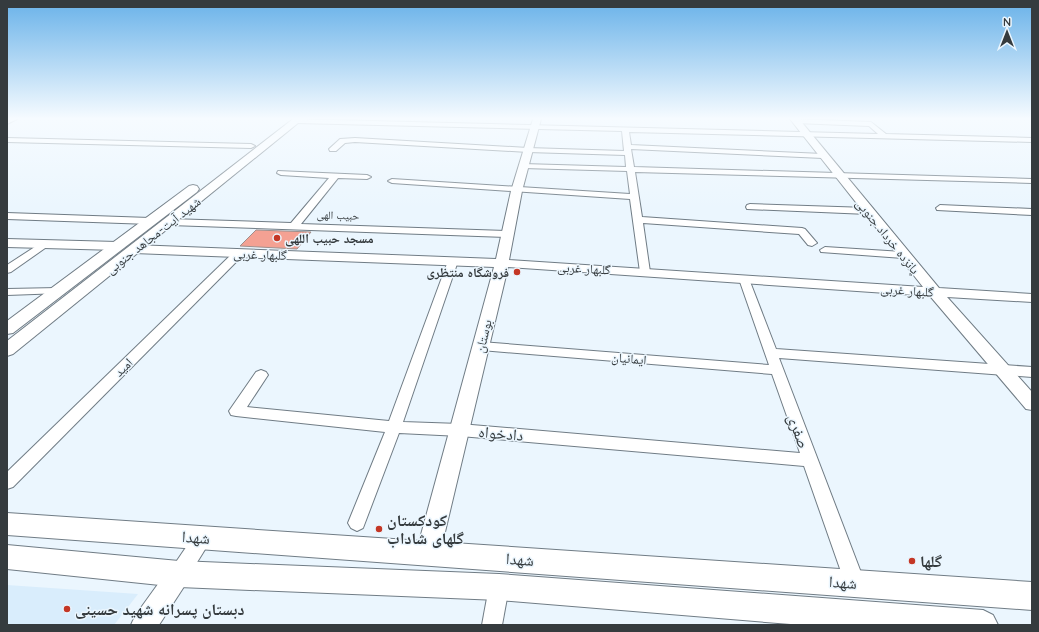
<svg xmlns="http://www.w3.org/2000/svg" width="1039" height="632" font-family="Quicksand,'Noto Naskh Arabic',sans-serif">
	<style>
		.built { fill: #d9edfc }
		.building { fill: #f4a193; stroke: #9f8f8c }
		.lines { fill: none; stroke-linecap: round; stroke-linejoin: round }
		.minor-casing { stroke: #707c85; stroke-width: 2 }
		.tertiary-casing { stroke: #707c85; stroke-width: 2 }
		.secondary-casing { stroke: #707c85; stroke-width: 2 }
		.minor { fill: #fff; fill-rule: evenodd }
		.tertiary { fill: #fff; fill-rule: evenodd }
		.secondary { fill: #fff; fill-rule: evenodd }
		.poi-dot { fill: #c43726; stroke: #ebf6fe; stroke-width: 1.5 }
		.labels { text-anchor: middle; stroke-width: 3; stroke-linejoin: round; paint-order: stroke }
		.far-street-label { font-size: 11px; fill: #353b3e; stroke: #ebf6fe }
		.street-label { font-size: 13px; fill: #353b3e; stroke: #ebf6fe }
		.poi-label { font-size: 13px; font-weight: bold; fill: #353b3e; stroke: #ebf6fe; text-anchor: start }
		.near-street-label { font-size: 16px; fill: #353b3e; stroke: #ebf6fe }
		.near-poi-label { font-size: 16px; font-weight: bold; fill: #353b3e; stroke: #ebf6fe; text-anchor: start }
	</style>
	<rect width="100%" height="100%" fill="#ebf6fe"/>
	<polygon class="built" points="7,585 138,594 114,625 7,625"/>
	<polygon class="building" points="256,230 311,232 297,249 240,246"/>
	<g class="lines">
		<g class="minor-casing">
			<g id="minor">
				<polygon points="295,119 878,134 869,126 796,123 793,121 794,119 871,122 886,134 1032,138 1032,142 629,132 631,145 823,154 827,156 823,158 631,149 634,167 1032,179 1032,183 635,172 642,217 802,228 805,229 817,243 812,246 808,245 799,234 643,223 650,272 645,275 640,272 630,199 392,183 388,181 392,179 630,194 627,171 523,168 519,166 523,164 626,167 625,155 528,152 355,142 345,143 336,151 330,151 329,149 340,139 355,138 528,148 624,151 622,131 297,123 294,121"/>
				<polygon points="7,138 251,144 255,146 251,148 7,142"/>
				<polygon points="278,171 367,175 371,177 367,179 338,178 301,224 506,231 511,234 506,237 170,225 165,222 170,219 291,223 329,178 281,175 277,173"/>
				<polygon points="750,204 868,208 873,211 868,214 747,209 746,207 747,205"/>
				<polygon points="940,205 1032,209 1032,215 937,210 936,208"/>
				<polygon points="7,213 150,218 155,221 150,224 7,219"/>
				<polygon points="44,241 49,244 48,246 11,272 7,273 7,265"/>
				<polygon points="825,247 903,252 908,255 903,258 821,252 820,250"/>
				<polygon points="239,250 244,253 243,255 13,487 7,489 7,472 235,251"/>
				<polygon points="453,258 458,261 403,422 460,424 800,453 772,374 481,350 476,349 475,346 476,343 481,342 769,365 739,279 744,276 749,279 776,349 1032,367 1032,377 779,358 865,583 862,590 855,592 848,590 845,583 804,466 460,436 399,433 363,528 357,531 351,528 348,523 385,432 236,416 231,415 229,411 256,372 261,370 266,372 268,375 247,407 389,421 448,261"/>
				<polygon points="58,288 62,289 64,291 62,293 7,295 7,289"/>
				<polygon points="203,529 209,531 212,537 209,543 186,580 179,583 172,580 169,574 172,568 197,531"/>
				<polygon points="499,578 506,580 509,587 502,625 482,625 489,587 492,580"/>
			</g>
		</g>
		<g class="tertiary-casing">
			<g id="tertiary">
				<polygon points="7,119 17,119 7,124"/>
				<polygon points="533,119 541,119 522,191 509,260 923,287 790,119 799,119 939,288 1032,294 1032,302 947,297 1032,392 1032,410 1026,409 930,296 508,267 440,553 436,560 428,564 420,560 416,553 494,267 134,253 130,252 128,249 130,246 134,245 496,259 511,191"/>
				<polygon points="7,239 117,242 121,243 123,246 121,249 117,250 7,247"/>
				<polygon points="179,563 187,566 191,574 187,582 159,625 131,625 135,616 171,566"/>
			</g>
		</g>
		<g class="secondary-casing">
			<g id="secondary">
				<polygon points="293,119 303,119 13,354 7,356 7,341"/>
				<polygon points="193,185 197,186 199,189 197,192 13,333 7,334 7,321 189,186"/>
				<polygon points="7,513 1032,582 1032,610 7,535"/>
				<polygon points="7,545 179,561 499,574 983,610 993,615 998,625 803,625 499,600 179,587 7,569"/>
			</g>
		</g>
		<use href="#minor" class="minor"/>
		<use href="#tertiary" class="tertiary"/>
		<use href="#secondary" class="secondary"/>
	</g>
	<linearGradient id="sky" x2="0" y2="1"><stop stop-color="#69b2e9"/><stop offset="0.57" stop-color="#f6fbff"/><stop offset="1" stop-color="#f6fbff" stop-opacity="0"/></linearGradient>
	<rect width="1039" height="208" fill="url(#sky)"/>
	<g class="poi-dot">
		<circle cx="277" cy="238" r="4"/>
		<circle cx="517" cy="272" r="4"/>
		<circle cx="379" cy="529" r="4"/>
		<circle cx="912" cy="561" r="4"/>
		<circle cx="67" cy="609" r="4"/>
	</g>
	<g class="labels">
		<g class="far-street-label">
			<text transform="translate(338 215) rotate(2)" y="4">حبیب الهی</text>
		</g>
		<g class="street-label">
			<text transform="translate(153 235) rotate(-38)" y="5">شهید آیت-مجاهد جنوبی</text>
			<text transform="translate(888 236) rotate(51)" y="5">پانزده خرداد جنوبی</text>
			<text transform="translate(260 254) rotate(2)" y="5">گلبهار غربی</text>
			<text transform="translate(584 268) rotate(3)" y="5">گلبهار غربی</text>
			<text transform="translate(907 290) rotate(4)" y="5">گلبهار غربی</text>
			<text transform="translate(483 336) rotate(-76)" y="5">بوستان</text>
			<text transform="translate(629 358) rotate(5)" y="5">ایمانیان</text>
			<text transform="translate(123 367) rotate(-45)" y="5">امید</text>
		</g>
		<g class="poi-label">
			<text x="285" y="243">مسجد حبیب اللهی</text>
			<text x="509" y="277" text-anchor="end">فروشگاه منتظری</text>
		</g>
		<g class="near-street-label">
			<text transform="translate(799 431) rotate(70)" y="6">صفری</text>
			<text transform="translate(501 433) rotate(5)" y="6">دادخواه</text>
			<text transform="translate(196 537) rotate(4)" y="6">شهدا</text>
			<text transform="translate(520 559) rotate(4)" y="6">شهدا</text>
			<text transform="translate(843 582) rotate(4)" y="6">شهدا</text>
		</g>
		<g class="near-poi-label">
			<text x="387" y="526">کودکستان<tspan x="387" dy="18">گلهای شاداب</tspan></text>
			<text x="920" y="567">گلها</text>
			<text x="75" y="615">دبستان پسرانه شهید حسینی</text>
		</g>
	</g>
	<rect width="1039" height="632" fill="none" stroke="#353b3e" stroke-width="16"/>
	<g transform="translate(1007 32)" stroke="#ebf6fe" stroke-width="3" paint-order="stroke">
	<path d="M0-3L7 15L0 10L-7 15Z" fill="#353b3e"/>
	<text y="-6" font-size="11" font-weight="bold" text-anchor="middle" fill="#353b3e">N</text>
	</g>
</svg>
